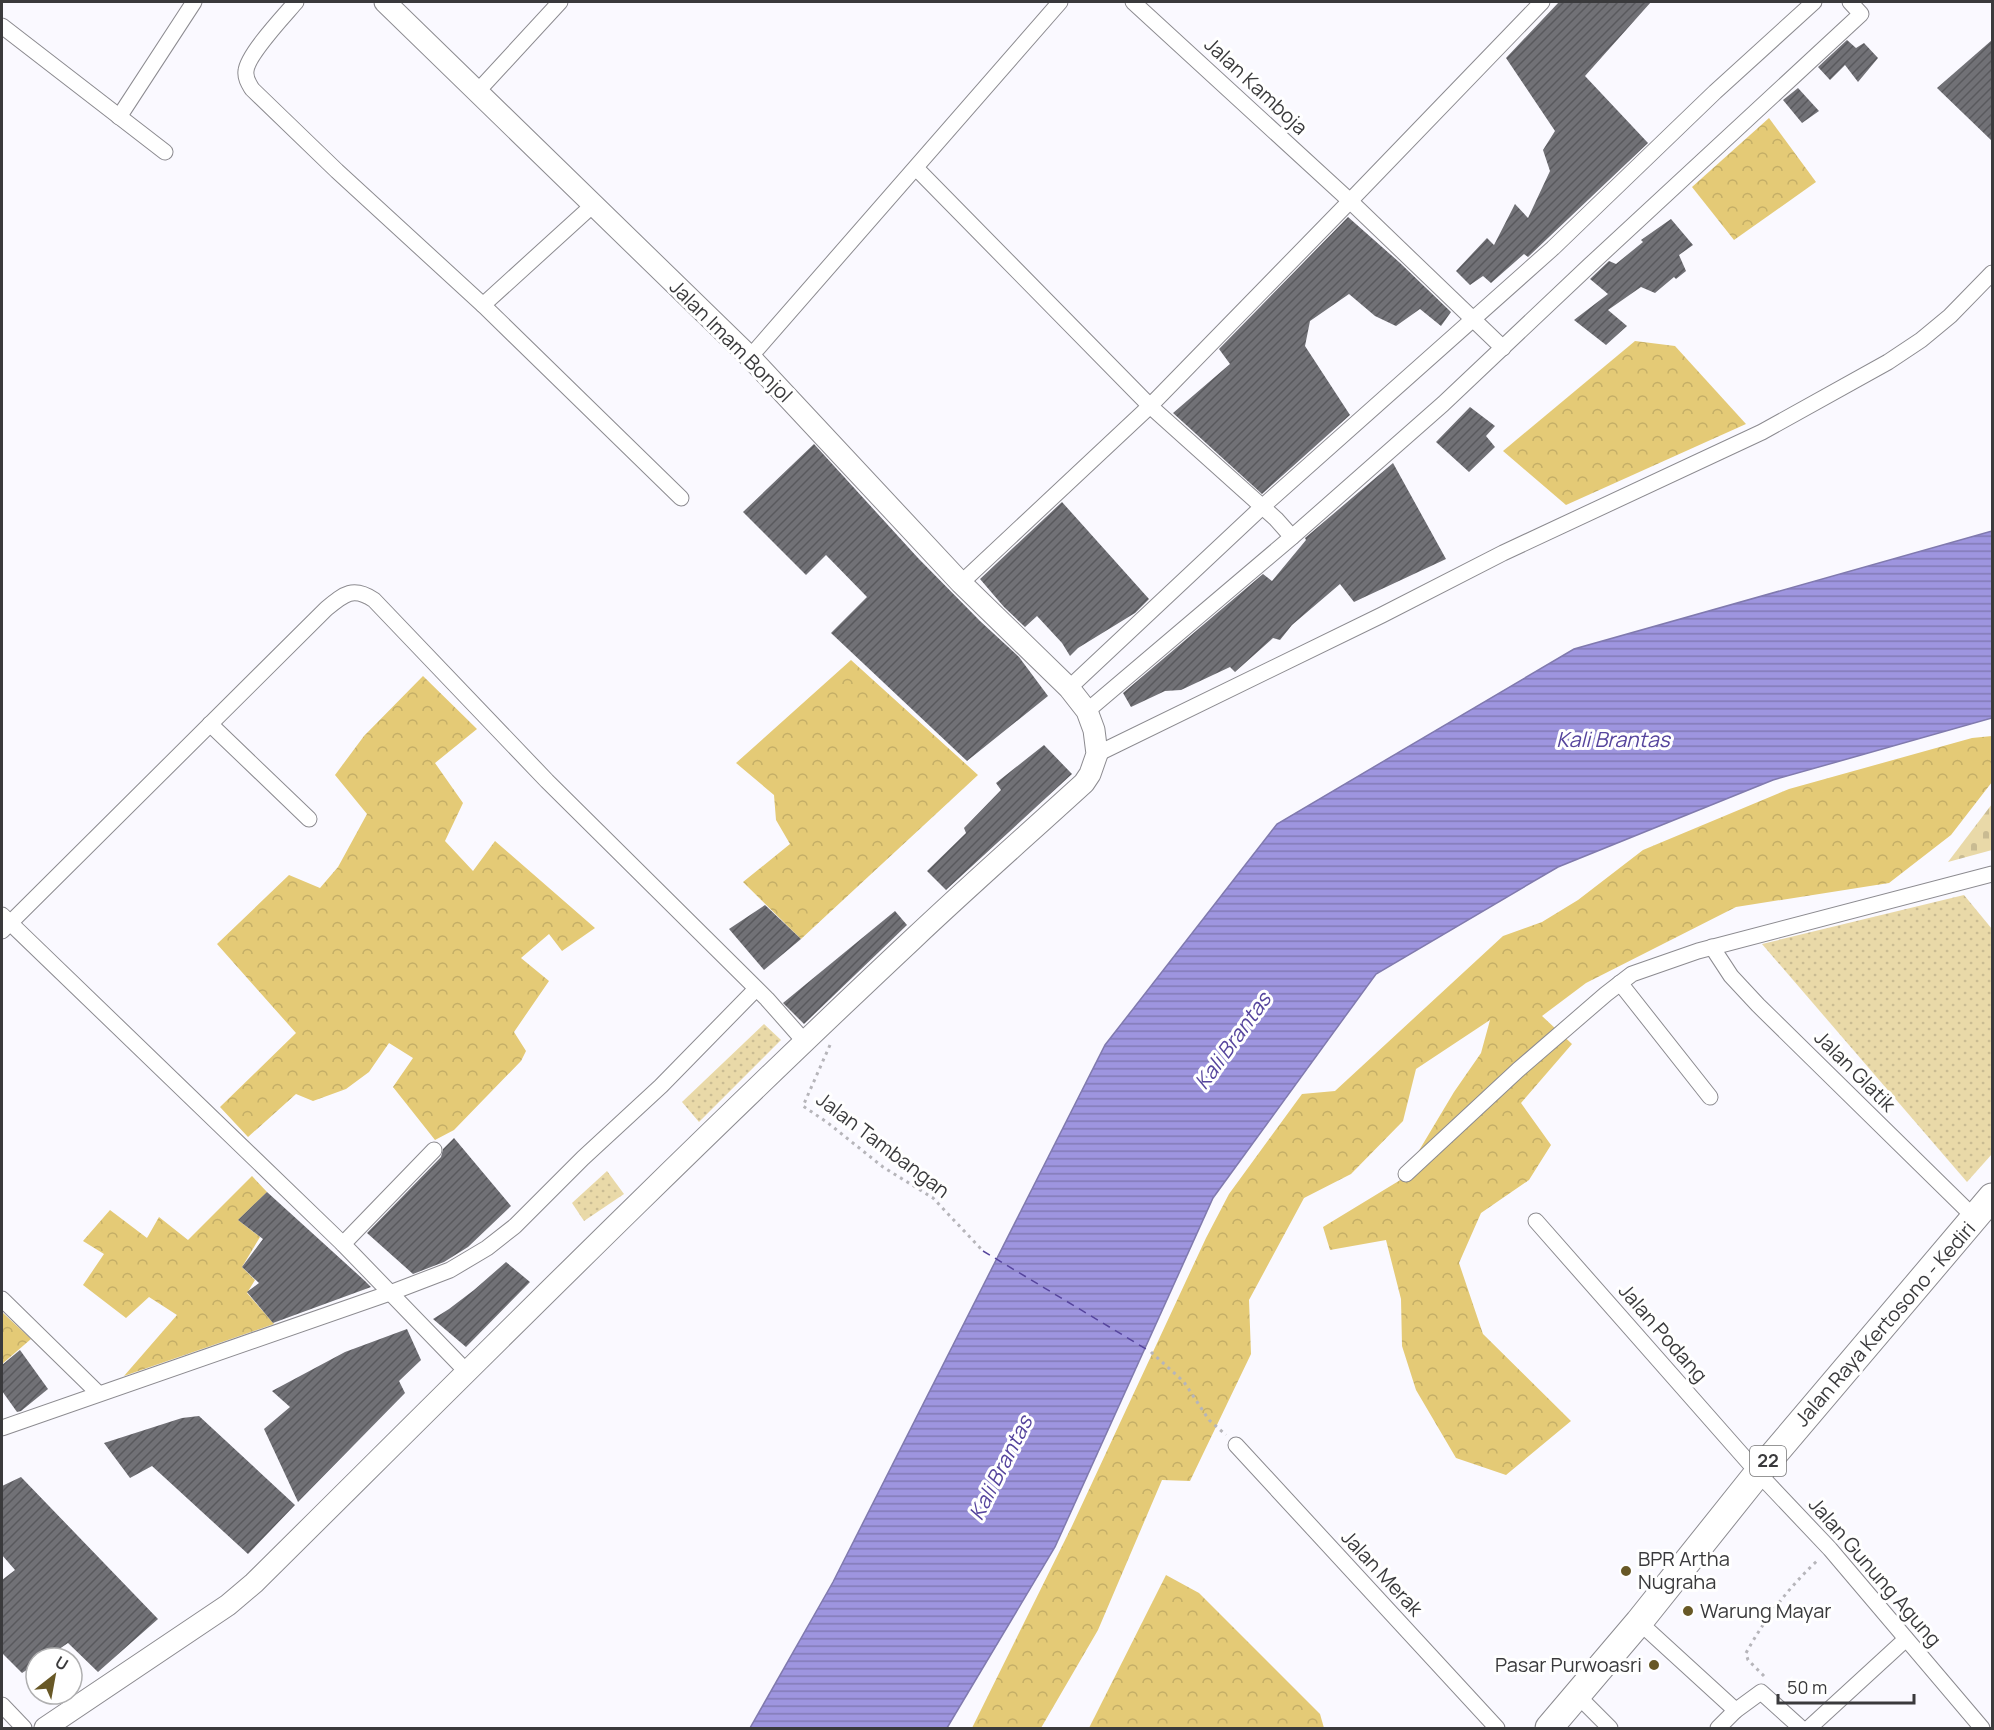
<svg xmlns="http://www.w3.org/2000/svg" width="1994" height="1730" font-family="Manrope,sans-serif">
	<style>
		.grass { fill: url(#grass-dots) }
		.forest { fill: url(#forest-crowns) }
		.cemetery { fill: url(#cemetery-stones) }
		.water { fill: url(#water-rules); stroke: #807aae; stroke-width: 1.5 }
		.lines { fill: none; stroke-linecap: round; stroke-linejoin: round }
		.ferry { stroke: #56459d; stroke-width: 1.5; stroke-dasharray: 8 6; stroke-linecap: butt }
		.building { fill: url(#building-hatch) }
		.street-casing { stroke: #8c8b90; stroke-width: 17 }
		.secondary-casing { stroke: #8c8b90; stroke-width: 23 }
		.highway-casing { stroke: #8c8b90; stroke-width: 29 }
		.path { stroke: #b6b5ba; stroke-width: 3; stroke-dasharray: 3 4.5; stroke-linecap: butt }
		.street { stroke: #fff; stroke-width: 15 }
		.secondary { stroke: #fff; stroke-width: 21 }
		.highway { stroke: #fff; stroke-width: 27 }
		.poi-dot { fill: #685826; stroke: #fff; stroke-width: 2 }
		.labels { text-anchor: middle; stroke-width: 6; stroke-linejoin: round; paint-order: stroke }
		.shield { fill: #fff; stroke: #757576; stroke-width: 1.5 }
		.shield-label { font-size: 18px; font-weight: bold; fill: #3a3a3c }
		.street-label { font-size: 20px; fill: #3a3a3c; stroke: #fff }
		.poi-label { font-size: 20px; fill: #3a3a3c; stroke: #fff; text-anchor: start }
		.water-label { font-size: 21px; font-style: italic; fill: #56459d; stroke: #fff }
	</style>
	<defs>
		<pattern id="grass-dots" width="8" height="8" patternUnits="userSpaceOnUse" patternTransform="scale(1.5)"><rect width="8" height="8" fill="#e9d9a8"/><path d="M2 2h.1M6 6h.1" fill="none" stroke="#c9bb92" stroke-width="1.8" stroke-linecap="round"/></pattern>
		<pattern id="forest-crowns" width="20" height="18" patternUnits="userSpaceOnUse" patternTransform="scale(1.5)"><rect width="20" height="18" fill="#e4ca76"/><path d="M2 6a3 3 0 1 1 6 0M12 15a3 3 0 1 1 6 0" fill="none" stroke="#c4ae67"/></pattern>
		<pattern id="cemetery-stones" width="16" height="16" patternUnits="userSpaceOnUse" patternTransform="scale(1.5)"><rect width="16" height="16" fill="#e9d9a8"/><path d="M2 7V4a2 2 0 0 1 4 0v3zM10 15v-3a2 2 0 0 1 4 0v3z" fill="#c9bb92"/></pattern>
		<pattern id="water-rules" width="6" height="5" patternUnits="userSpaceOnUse" patternTransform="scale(1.5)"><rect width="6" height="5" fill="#9e95df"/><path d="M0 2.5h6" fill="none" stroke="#827bb6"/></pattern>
		<pattern id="building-hatch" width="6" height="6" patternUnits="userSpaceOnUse" patternTransform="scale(1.5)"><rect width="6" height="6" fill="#717176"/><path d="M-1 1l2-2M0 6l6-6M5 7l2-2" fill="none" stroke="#59595d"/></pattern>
	</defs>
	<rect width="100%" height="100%" fill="#faf9ff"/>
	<g class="grass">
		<polygon points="1964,895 1992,929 1992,1154 1967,1182 1762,944"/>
		<polygon points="764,1024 781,1040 699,1122 682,1102"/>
		<polygon points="607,1171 624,1194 584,1221 572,1203"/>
	</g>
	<g class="forest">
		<polygon points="1769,118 1816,182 1734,240 1692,187"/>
		<polygon points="1635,341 1675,346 1746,424 1566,505 1503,451"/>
		<polygon points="851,660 978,775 801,939 743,882 790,844 776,820 774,795 736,763"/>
		<polygon points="423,676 477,729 435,763 463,803 445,841 473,871 495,841 595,928 562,951 549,934 521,958 549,981 514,1032 526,1051 521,1061 454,1130 435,1140 393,1087 413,1058 389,1043 369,1072 346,1089 313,1101 296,1094 248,1137 220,1107 296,1033 217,944 289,875 320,888 338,867 367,814 335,775 364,736"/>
		<polygon points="1992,736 1992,782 1951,835 1889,883 1736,907 1586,983 1542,1016 1572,1044 1521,1103 1551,1145 1529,1180 1481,1213 1459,1263 1483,1334 1571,1421 1506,1475 1456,1458 1416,1390 1402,1346 1401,1299 1386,1240 1330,1250 1323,1227 1402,1179 1454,1092 1481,1053 1490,1020 1416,1069 1403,1121 1351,1174 1304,1198 1249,1300 1251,1354 1190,1481 1162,1480 1098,1630 1041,1728 972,1728 1072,1526 1206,1238 1229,1194 1302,1094 1335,1091 1503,936 1542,922 1578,900 1643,850 1789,789 1972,738"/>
		<polygon points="252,1176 267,1192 238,1220 260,1237 242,1267 255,1280 247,1293 274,1324 124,1376 177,1315 149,1297 126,1318 83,1285 104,1254 83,1241 110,1210 147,1238 159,1217 188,1240"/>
		<polygon points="2,1312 31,1339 2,1364"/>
		<polygon points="1166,1575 1199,1593 1320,1714 1324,1728 1089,1728"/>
	</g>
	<polygon class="cemetery" points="1992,804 1992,850 1948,862"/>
	<polygon class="water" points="1992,531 1992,718 1773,780 1558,867 1376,974 1213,1198 1055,1547 947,1728 750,1728 833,1582 1105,1045 1277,824 1574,649"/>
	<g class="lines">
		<polyline class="ferry" points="983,1251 1151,1352"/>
	</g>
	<g class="building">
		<polygon points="1559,2 1651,2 1585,76 1648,143 1528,257 1524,254 1491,283 1483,276 1470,285 1456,271 1487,238 1494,245 1515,204 1528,218 1550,171 1543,150 1555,131 1506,58"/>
		<polygon points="1847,40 1856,48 1864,43 1878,58 1858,82 1845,65 1830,80 1818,67"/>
		<polygon points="1992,40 1992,141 1937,88"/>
		<polygon points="1798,88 1819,111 1802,123 1783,100"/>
		<polygon points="1348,217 1399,262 1451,312 1441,326 1420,309 1396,326 1375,316 1349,294 1310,321 1305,346 1350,415 1262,494 1173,413 1230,364 1219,349"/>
		<polygon points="1671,219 1693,245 1679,255 1686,271 1676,279 1674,277 1655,293 1641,287 1608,310 1627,326 1606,345 1574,320 1608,294 1590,279 1609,261 1616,264 1643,242 1641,240"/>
		<polygon points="1470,407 1495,426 1486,436 1495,447 1469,472 1436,442"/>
		<polygon points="814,444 918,558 980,621 1019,657 1048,696 967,761 831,633 867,597 826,555 806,575 743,512"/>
		<polygon points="1393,463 1446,559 1354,602 1340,584 1292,625 1280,640 1273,638 1235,672 1230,667 1181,690 1165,691 1131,707 1123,693 1263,574 1272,581 1306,540 1305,538"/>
		<polygon points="1062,502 1149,599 1135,613 1078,648 1070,656 1062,643 1037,616 1025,627 1004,607 980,579"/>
		<polygon points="1044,745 1072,774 946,890 927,871 966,833 964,828 1001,790 996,783"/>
		<polygon points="765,905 801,939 764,970 729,929"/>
		<polygon points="895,911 907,925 804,1024 783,1003"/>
		<polygon points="454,1138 511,1206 468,1247 444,1262 413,1274 367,1233 441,1157 443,1149"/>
		<polygon points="267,1192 365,1281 371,1287 273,1323 247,1292 259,1283 242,1267 263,1239 238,1220"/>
		<polygon points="506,1262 530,1282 466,1347 433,1319 449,1309 474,1290"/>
		<polygon points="407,1329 421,1360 399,1381 405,1393 298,1502 264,1429 290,1407 272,1391 345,1352"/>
		<polygon points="20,1350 48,1389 21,1411 17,1412 2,1391 2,1365"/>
		<polygon points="199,1416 295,1505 248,1554 152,1466 130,1478 104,1443 182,1418"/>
		<polygon points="21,1477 158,1619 98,1672 68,1643 46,1658 36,1658 36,1664 22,1673 2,1653 2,1580 15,1570 2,1555 2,1486"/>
	</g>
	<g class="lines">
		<g class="street-casing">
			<g id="street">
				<path d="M296,2C284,16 247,55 246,71C245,78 249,84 252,89L337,171L483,305L593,205"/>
				<polyline points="1133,2 1350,201 1503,348"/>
				<polyline points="2,26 165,152"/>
				<polyline points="477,92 560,2"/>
				<polyline points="119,117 194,2"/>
				<polyline points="916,168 1150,406 1276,519 1292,537"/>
				<polyline points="483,305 681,498"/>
				<polyline points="750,357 1060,2"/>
				<polyline points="961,583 1150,406 1350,201 1542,2"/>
				<polyline points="1069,688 1262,507 1553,248 1715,92 1814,2"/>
				<polyline points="1087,711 1292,537 1443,404 1590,265 1861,14 1850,2"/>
				<polyline points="210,724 309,819"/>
				<polyline points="1097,754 1382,615 1503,553 1762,432 1888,362 1921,340 1950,316 1992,273"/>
				<polyline points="2,915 343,1244 467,1372"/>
				<path d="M2,931L326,609C344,594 353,586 374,600L547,781L767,999L805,1042"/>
				<polyline points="1712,947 1731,976 1758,1005 1975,1218"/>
				<polyline points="1620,983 1710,1097"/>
				<polyline points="1406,1174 1518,1070 1606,994 1632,974 1698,951 1992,874"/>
				<polyline points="1536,1221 1758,1473 1830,1549 1982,1728"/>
				<polyline points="343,1244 434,1150"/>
				<polyline points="2,1299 98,1393"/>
				<polyline points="2,1428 390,1293 450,1270 487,1248 515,1226 583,1158 661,1086 756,989"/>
				<polyline points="1236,1445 1497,1728"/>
				<polyline points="1639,1622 1732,1707 1735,1711 1718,1728"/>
				<polyline points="1578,1696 1610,1728"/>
				<polyline points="2,1705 24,1728"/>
				<polyline points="1735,1711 1761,1692 1801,1728"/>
				<polyline points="1809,1728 1906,1639"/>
			</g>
		</g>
		<g class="secondary-casing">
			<path id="secondary" d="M45,1728L228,1605L254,1583C472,1367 689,1149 913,939C969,886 1027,835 1084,783L1090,774L1097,754L1094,730L1087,711L1069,688L961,583L750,357L385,2"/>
		</g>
		<g class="highway-casing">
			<polyline id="highway" points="1549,1728 1639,1622 1758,1473 1992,1197"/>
		</g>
		<g class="path">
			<polyline points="830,1045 803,1106 828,1123 883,1167 933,1198 983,1251"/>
			<polyline points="1151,1352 1184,1382 1209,1420 1226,1435"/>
			<path d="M1764,1676L1748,1660L1746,1653C1766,1617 1789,1587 1819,1559"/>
		</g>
		<use href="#street" class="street"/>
		<use href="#secondary" class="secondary"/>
		<use href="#highway" class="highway"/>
	</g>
	<g class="poi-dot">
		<circle cx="1626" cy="1571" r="6"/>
		<circle cx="1688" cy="1611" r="6"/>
		<circle cx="1654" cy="1665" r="6"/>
	</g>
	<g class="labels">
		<rect class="shield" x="1750" y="1446" width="36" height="30" rx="4.5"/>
		<g class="shield-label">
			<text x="1768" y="1467">22</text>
		</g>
		<g class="street-label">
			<text transform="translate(1256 86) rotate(43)" y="7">Jalan Kamboja</text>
			<text transform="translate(731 341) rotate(45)" y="7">Jalan Imam Bonjol</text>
			<text transform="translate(1855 1071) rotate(45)" y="7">Jalan Glatik</text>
			<text transform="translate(883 1145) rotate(37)" y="7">Jalan Tambangan</text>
			<text transform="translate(1885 1324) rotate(-49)" y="7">Jalan Raya Kertosono - Kediri</text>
			<text transform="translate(1663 1333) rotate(49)" y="7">Jalan Podang</text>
			<text transform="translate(1875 1572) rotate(49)" y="7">Jalan Gunung Agung</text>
			<text transform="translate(1382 1573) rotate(47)" y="7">Jalan Merak</text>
		</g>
		<g class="poi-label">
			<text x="1638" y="1566">BPR Artha<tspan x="1638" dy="23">Nugraha</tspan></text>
			<text x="1700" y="1618">Warung Mayar</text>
			<text x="1642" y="1672" text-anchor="end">Pasar Purwoasri</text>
		</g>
		<g class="water-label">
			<text x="1613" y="747">Kali Brantas</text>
			<text transform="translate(1233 1041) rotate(-54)" y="7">Kali Brantas</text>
			<text transform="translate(1001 1468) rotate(-63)" y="7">Kali Brantas</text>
		</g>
	</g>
	<rect width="1994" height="1730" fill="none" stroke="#3a3a3c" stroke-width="6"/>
	<g transform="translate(54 1676) rotate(31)"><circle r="28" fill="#ffffff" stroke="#b0b0b1" stroke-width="1.5"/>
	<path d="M0-4.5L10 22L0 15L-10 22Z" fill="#685826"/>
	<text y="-9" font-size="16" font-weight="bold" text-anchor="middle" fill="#3a3a3c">U</text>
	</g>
	<path d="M1778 1694v9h136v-9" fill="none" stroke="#3a3a3c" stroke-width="3"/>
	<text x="1787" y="1694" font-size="18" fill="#3a3a3c" stroke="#ffffff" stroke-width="4.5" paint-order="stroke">50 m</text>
</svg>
